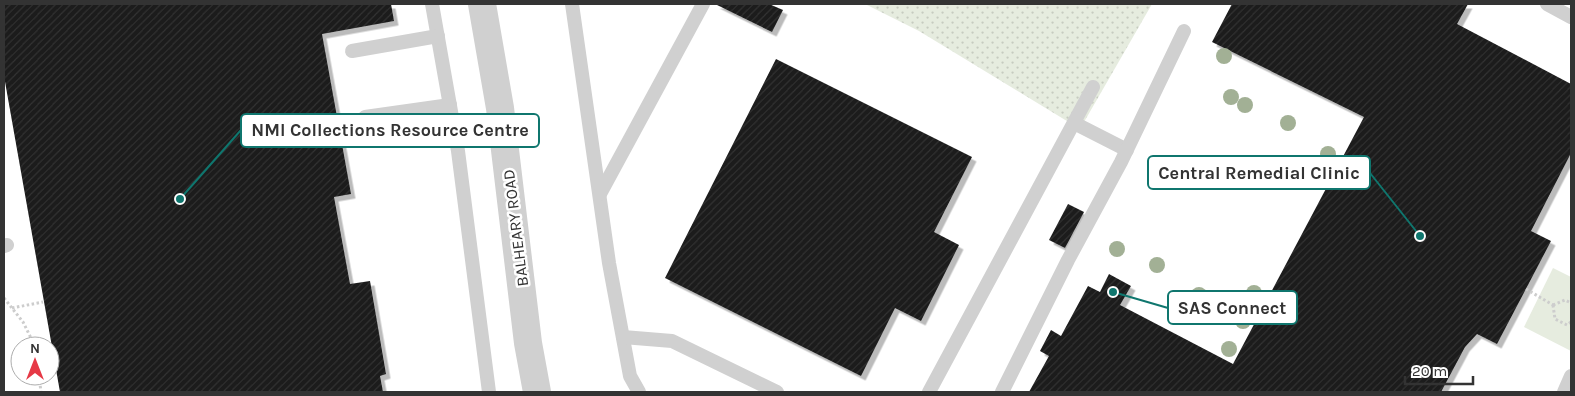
<svg xmlns="http://www.w3.org/2000/svg" width="1575" height="396" font-family="Karla,sans-serif">
	<style>
		.grass { fill: url(#grass-dots) }
		.green { fill: #e6ecdf }
		.building { fill: url(#building-hatch); filter: url(#shadow) }
		.lines { fill: none; stroke-linecap: round; stroke-linejoin: round }
		.path { stroke: #cdcdcd; stroke-width: 3; stroke-dasharray: 2.5 2.5; stroke-linecap: butt }
		.service { stroke: #d0d0d0; stroke-width: 14 }
		.tertiary { stroke: #d0d0d0; stroke-width: 28 }
		.tree { fill: #a2b095 }
		.labels { text-anchor: middle; stroke-width: 5; stroke-linejoin: round; paint-order: stroke }
		.street-label { font-size: 16px; fill: #333; stroke: #fff }
		.leader { fill: none; stroke: #0f766e; stroke-width: 2 }
		.callout-dot { fill: #0f766e; stroke: #fff; stroke-width: 2 }
		.callout { fill: #fff; stroke: #0f766e; stroke-width: 2 }
		.callout-label { font-size: 18px; text-anchor: middle; font-weight: bold; fill: #333 }
	</style>
	<defs>
		<pattern id="grass-dots" width="8" height="8" patternUnits="userSpaceOnUse" patternTransform="scale(1.25)"><rect width="8" height="8" fill="#e6ecdf"/><path d="M2 2h.1M6 6h.1" fill="none" stroke="#c6cbc0" stroke-width="1.8" stroke-linecap="round"/></pattern>
		<pattern id="building-hatch" width="6" height="6" patternUnits="userSpaceOnUse" patternTransform="scale(1.25)"><rect width="6" height="6" fill="#1a1a1a"/><path d="M-1 1l2-2M0 6l6-6M5 7l2-2" fill="none" stroke="#333"/></pattern>
		<filter id="shadow"><feDropShadow dx="4.5" dy="4.5" stdDeviation="0" flood-color="#0004"/></filter>
	</defs>
	<rect width="100%" height="100%" fill="#fff"/>
	<polygon class="grass" points="865,4 1152,4 1080,129 919,31"/>
	<polygon class="green" points="1553,268 1571,277 1571,351 1524,327"/>
	<g class="building">
		<polygon points="4,4 391,4 394,21 322,34 351,194 334,197 350,284 370,281 386,374 380,376 383,392 60,392 4,76"/>
		<polygon points="715,4 769,4 783,10 772,32"/>
		<polygon points="1232,4 1468,4 1457,24 1571,84 1571,153 1531,231 1551,241 1497,344 1477,334 1465,347 1441,392 1029,392 1049,356 1040,351 1051,330 1061,336 1088,286 1100,292 1109,274 1131,286 1120,305 1233,364 1364,117 1212,42"/>
		<polygon points="776,59 972,157 934,232 959,245 921,321 895,308 861,376 665,278"/>
		<polygon points="1068,204 1084,212 1065,248 1049,240"/>
	</g>
	<g class="lines">
		<g class="path">
			<polyline points="1526,289 1553,305"/>
			<polyline points="4,298 23,322 35,346"/>
			<polyline points="1553,305 1555,319 1567,325 1571,322"/>
			<polyline points="1553,305 1565,300 1571,303"/>
			<polyline points="12,308 43,302"/>
			<polyline points="39,376 41,392"/>
		</g>
		<g class="service">
			<polyline points="432,4 458,151 489,392"/>
			<polyline points="572,4 609,263 630,376 639,392"/>
			<polyline points="1547,4 1571,17"/>
			<polyline points="352,51 438,36"/>
			<polyline points="365,117 450,105"/>
			<polyline points="1074,123 1127,150"/>
			<polyline points="600,194 703,4"/>
			<polyline points="4,246 7,245"/>
			<polyline points="623,337 672,341 777,392"/>
			<polyline points="929,392 1093,87"/>
			<polyline points="1002,392 1068,260 1121,162 1184,31"/>
			<polyline points="1564,392 1571,376"/>
		</g>
		<polyline class="tertiary" points="482,4 500,108 528,343 537,392"/>
	</g>
	<g class="tree">
		<circle cx="1224" cy="56" r="8"/>
		<circle cx="1231" cy="97" r="8"/>
		<circle cx="1245" cy="105" r="8"/>
		<circle cx="1288" cy="123" r="8"/>
		<circle cx="1328" cy="154" r="8"/>
		<circle cx="1117" cy="249" r="8"/>
		<circle cx="1157" cy="265" r="8"/>
		<circle cx="1254" cy="293" r="8"/>
		<circle cx="1199" cy="295" r="8"/>
		<circle cx="1243" cy="321" r="8"/>
		<circle cx="1229" cy="349" r="8"/>
	</g>
	<g class="labels">
		<g class="street-label">
			<text transform="translate(515 228) rotate(-97)" y="6">BALHEARY ROAD</text>
		</g>
	</g>
	<path class="leader" d="M180 199L241 130M1420 236L1370 173M1113 292L1168 308"/>
	<g class="callout-dot">
		<circle cx="180" cy="199" r="5"/>
		<circle cx="1420" cy="236" r="5"/>
		<circle cx="1113" cy="292" r="5"/>
	</g>
	<g class="callout">
		<rect x="241" y="114" width="298" height="33" rx="5"/>
		<rect x="1148" y="156" width="222" height="33" rx="5"/>
		<rect x="1168" y="291" width="129" height="33" rx="5"/>
	</g>
	<g class="callout-label">
		<text x="390" y="136">NMI Collections Resource Centre</text>
		<text x="1259" y="179">Central Remedial Clinic</text>
		<text x="1232" y="314">SAS Connect</text>
	</g>
	<rect width="1575" height="396" fill="none" stroke="#333333" stroke-width="10"/>
	<g transform="translate(35 361)"><circle r="24" fill="#ffffff" stroke="#adadad"/>
	<path d="M0-4L9 19L0 12L-9 19Z" fill="#e63946"/>
	<text y="-8" font-size="14" font-weight="bold" text-anchor="middle" fill="#333333">N</text>
	</g>
	<path d="M1405 376v8h68v-8" fill="none" stroke="#333333" stroke-width="2.5"/>
	<text x="1412" y="376" font-size="15" fill="#333333" stroke="#ffffff" stroke-width="4" paint-order="stroke">20 m</text>
</svg>
